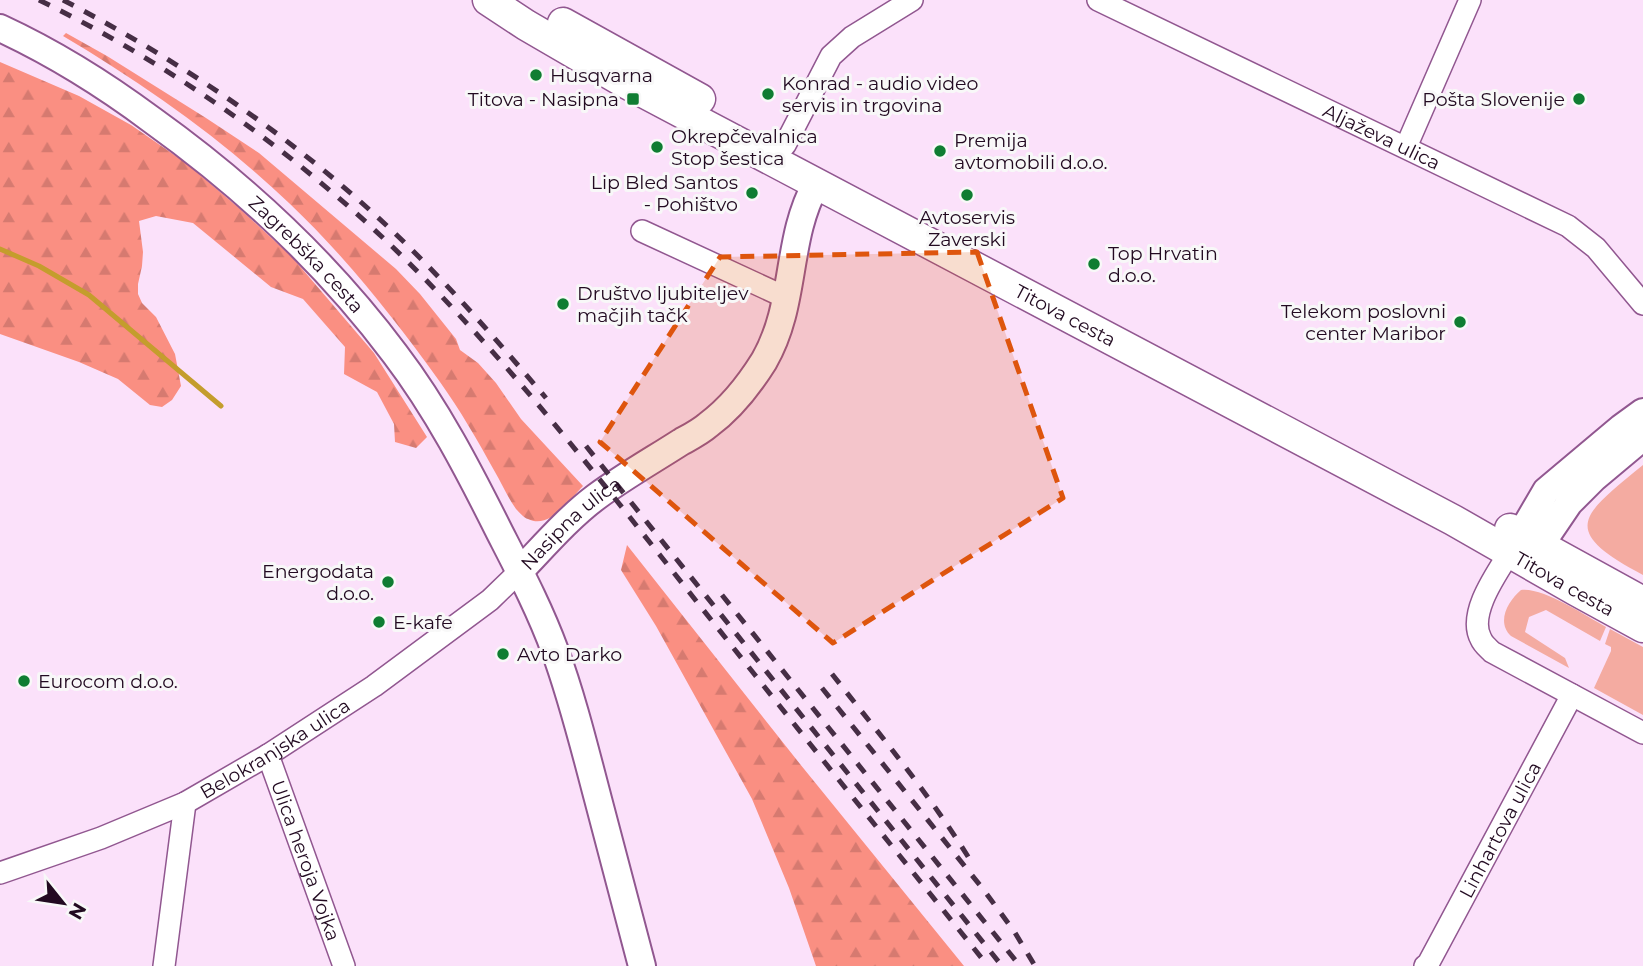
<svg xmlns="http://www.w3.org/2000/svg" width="1643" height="966" font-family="Montserrat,sans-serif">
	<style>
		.green { fill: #f4aba1 }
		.forest { fill: url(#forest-firs) }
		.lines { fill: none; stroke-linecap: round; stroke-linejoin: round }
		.stream { stroke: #c49d2d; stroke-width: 5 }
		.minor-casing { stroke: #915790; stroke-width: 24 }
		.tertiary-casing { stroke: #915790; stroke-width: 30 }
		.secondary-casing { stroke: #915790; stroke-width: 33 }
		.minor { stroke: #fff; stroke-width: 21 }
		.tertiary { stroke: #fff; stroke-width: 26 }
		.secondary { stroke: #fff; stroke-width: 30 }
		.rail { stroke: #462e45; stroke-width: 5; stroke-dasharray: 12 12; stroke-linecap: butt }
		.marked { fill: #de550d; fill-opacity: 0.2; stroke: #de550d; stroke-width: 5; stroke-dasharray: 14 9; stroke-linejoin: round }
		.poi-dot { fill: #0f7d32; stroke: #f8f8f8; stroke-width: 2.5 }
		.labels { text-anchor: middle; stroke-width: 6; stroke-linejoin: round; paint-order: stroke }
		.poi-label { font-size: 19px; fill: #220a21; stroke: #f8f8f8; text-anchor: start }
		.street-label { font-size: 19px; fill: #220a21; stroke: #f8f8f8 }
	</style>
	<defs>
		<pattern id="forest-firs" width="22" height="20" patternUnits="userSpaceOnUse" patternTransform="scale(1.75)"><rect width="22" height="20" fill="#fa8f82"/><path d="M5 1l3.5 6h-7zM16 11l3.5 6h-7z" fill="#d67a70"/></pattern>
	</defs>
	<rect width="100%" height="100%" fill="#fbe1fa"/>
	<g class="green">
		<path d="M1643,465V575C1558,530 1581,516 1643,465Z"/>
		<path d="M1521,590C1543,587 1586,616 1606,627L1600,641L1546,610L1529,617L1525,632L1565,658L1569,668L1511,636C1496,622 1508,601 1521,590Z"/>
		<polygon points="1610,629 1643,647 1643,715 1594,688 1611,651 1611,647 1605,644"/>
	</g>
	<g class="forest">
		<path d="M66,33L107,56L206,118L259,153L396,269L420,294L456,339L460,350L478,363L496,383L521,419L583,486C570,499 550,530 528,519C524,518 519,512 516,509C508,498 502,484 495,472C478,441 460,410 440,382C394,318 346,257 289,203C221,138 144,84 63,36Z"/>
		<polygon points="0,62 79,96 131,125 186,163 239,208 292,257 374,353 427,437 416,448 395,442 394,424 377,392 344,374 345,347 303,299 271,287 193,223 156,216 139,221 143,252 142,266 138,284 138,294 142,303 156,317 175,354 181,386 172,400 162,407 150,405 118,379 79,362 0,334"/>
		<polygon points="627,545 800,764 964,966 816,966 789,888 752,799 656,626 621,570"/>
	</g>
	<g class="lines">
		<polyline class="stream" points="0,249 39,266 89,295 221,406"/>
		<g class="minor-casing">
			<g id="minor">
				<path id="s1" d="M1098,0L1568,226L1596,248L1643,304"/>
				<polyline points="785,145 831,56 852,37 912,0"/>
				<polyline points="1406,147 1470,0"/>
				<polyline points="642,231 787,298"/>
				<path d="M1510,552C1497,573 1467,614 1481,639C1483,644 1488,648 1492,652L1643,733"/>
				<path id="s2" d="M268,755L344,966"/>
				<path id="s3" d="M0,873L101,838L185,803L268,755L374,686L490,600L520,571"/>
				<polyline points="164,966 185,803"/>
				<path id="s4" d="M1425,966L1428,964L1572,695"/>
			</g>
		</g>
		<g class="tertiary-casing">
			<g id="tertiary">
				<path id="s5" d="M0,28C54,53 105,85 152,120C244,186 327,263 395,354C437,409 469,471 500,533C520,572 540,610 555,651C573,700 585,750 598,799C613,855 628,911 642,966"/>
				<polyline points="1511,551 1546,491 1621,428 1643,412"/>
				<polyline points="1529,562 1569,503 1594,478 1643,437"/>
				<path id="s6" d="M520,571C544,546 568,518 596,497C623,477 653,460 681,442C690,437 700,432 708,425C731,408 749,385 764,361C797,304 785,240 816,184"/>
			</g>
		</g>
		<g class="secondary-casing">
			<g id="secondary">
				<path id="s7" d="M488,0L526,25L624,82L1453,520L1577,591L1643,627"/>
				<polyline points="563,23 700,99"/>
				<polyline points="1510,529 1643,602"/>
			</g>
		</g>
		<use href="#minor" class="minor"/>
		<use href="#tertiary" class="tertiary"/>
		<use href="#secondary" class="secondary"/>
		<g class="rail">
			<path d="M39,0C176,67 304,158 412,266C517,371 608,490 701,607C796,727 892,846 988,966"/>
			<path d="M63,0C188,65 306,146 407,245C456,293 501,345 546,398"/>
			<polyline points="586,446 1002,966"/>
			<polyline points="722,595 1020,966"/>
			<path d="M832,674C881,736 931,796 972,863"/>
			<polyline points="822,688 983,889 1014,931 1035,966"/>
		</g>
	</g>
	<path class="marked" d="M977,252L1063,498L833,643L600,442L720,257Z"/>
	<g class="poi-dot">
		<circle cx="536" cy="75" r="7"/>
		<circle cx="768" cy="94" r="7"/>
		<rect x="626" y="92" width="14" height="14" rx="3.5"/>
		<circle cx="1579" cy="99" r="7"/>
		<circle cx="657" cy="147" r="7"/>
		<circle cx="940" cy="151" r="7"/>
		<circle cx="752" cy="193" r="7"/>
		<circle cx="967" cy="195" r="7"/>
		<circle cx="1094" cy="264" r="7"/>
		<circle cx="563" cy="304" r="7"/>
		<circle cx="1460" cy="322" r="7"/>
		<circle cx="388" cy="582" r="7"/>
		<circle cx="379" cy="622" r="7"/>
		<circle cx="503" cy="654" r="7"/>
		<circle cx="24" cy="681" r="7"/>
	</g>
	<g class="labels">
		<g class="poi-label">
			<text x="550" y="82">Husqvarna</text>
			<text x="782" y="90">Konrad - audio video<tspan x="782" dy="22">servis in trgovina</tspan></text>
			<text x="619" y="106" text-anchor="end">Titova - Nasipna</text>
			<text x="1565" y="106" text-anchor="end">Pošta Slovenije</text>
			<text x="671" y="143">Okrepčevalnica<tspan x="671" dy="22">Stop šestica</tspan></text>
			<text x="954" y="147">Premija<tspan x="954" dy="22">avtomobili d.o.o.</tspan></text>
			<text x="738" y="189" text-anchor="end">Lip Bled Santos<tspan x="738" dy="22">- Pohištvo</tspan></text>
			<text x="967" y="224" text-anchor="middle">Avtoservis<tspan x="967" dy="22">Zaverski</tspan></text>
			<text x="1108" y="260">Top Hrvatin<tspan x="1108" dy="22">d.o.o.</tspan></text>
			<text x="577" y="300">Društvo ljubiteljev<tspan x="577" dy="22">mačjih tačk</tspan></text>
			<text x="1446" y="318" text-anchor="end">Telekom poslovni<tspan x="1446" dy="22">center Maribor</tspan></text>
			<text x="374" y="578" text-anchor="end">Energodata<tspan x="374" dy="22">d.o.o.</tspan></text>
			<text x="393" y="629">E-kafe</text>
			<text x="517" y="661">Avto Darko</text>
			<text x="38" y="688">Eurocom d.o.o.</text>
		</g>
		<g class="street-label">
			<text dy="7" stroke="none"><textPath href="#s1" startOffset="315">Aljaževa ulica</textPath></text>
			<text dy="7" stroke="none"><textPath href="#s5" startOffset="383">Zagrebška cesta</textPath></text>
			<text dy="7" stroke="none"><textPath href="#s7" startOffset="658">Titova cesta</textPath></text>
			<text dy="7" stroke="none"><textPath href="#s6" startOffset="70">Nasipna ulica</textPath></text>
			<text dy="7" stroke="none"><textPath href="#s7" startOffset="1225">Titova cesta</textPath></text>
			<text dy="7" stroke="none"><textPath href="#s3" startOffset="303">Belokranjska ulica</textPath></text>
			<text dy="7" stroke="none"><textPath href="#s4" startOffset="156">Linhartova ulica</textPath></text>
			<text dy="7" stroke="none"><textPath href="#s2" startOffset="112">Ulica heroja Vojka</textPath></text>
		</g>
	</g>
	<g transform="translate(63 903) rotate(120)" stroke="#f8f8f8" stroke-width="5" paint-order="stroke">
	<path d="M0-5L12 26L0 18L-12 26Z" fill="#220a21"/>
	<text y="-10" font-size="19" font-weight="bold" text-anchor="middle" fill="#220a21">N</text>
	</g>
</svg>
